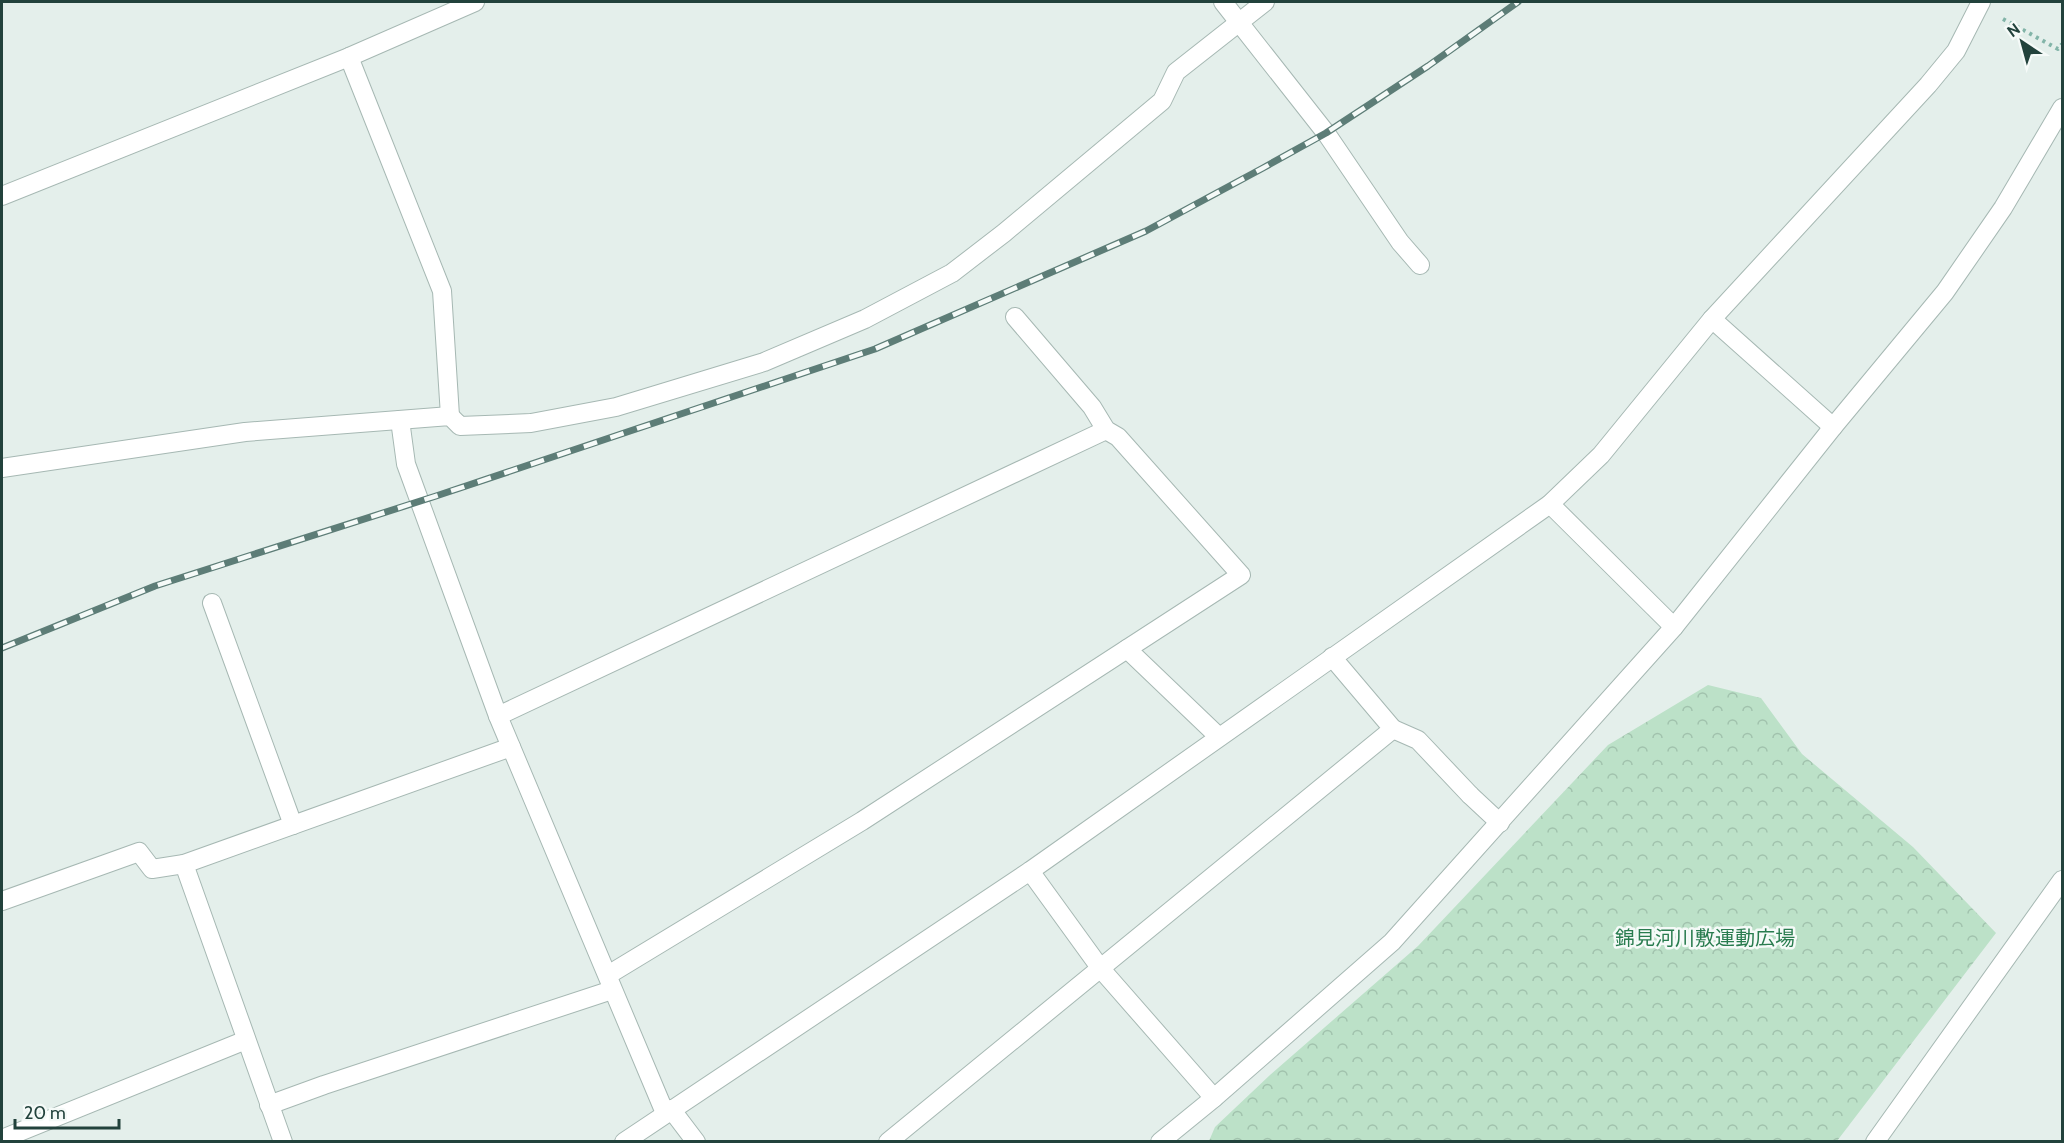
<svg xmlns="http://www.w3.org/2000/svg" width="2064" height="1143" font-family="Cabin,'Noto Sans JP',sans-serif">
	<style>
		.park { fill: url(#park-crowns) }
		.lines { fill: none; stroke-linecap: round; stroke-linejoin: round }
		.service-casing { stroke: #a6b8b3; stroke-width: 20 }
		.minor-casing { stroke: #a6b8b3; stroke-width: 20 }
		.tertiary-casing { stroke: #a6b8b3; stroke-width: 20 }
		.path { stroke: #82b4a8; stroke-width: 4; stroke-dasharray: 3 4.5; stroke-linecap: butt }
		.service { stroke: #fff; stroke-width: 18 }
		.minor { stroke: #fff; stroke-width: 18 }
		.tertiary { stroke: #fff; stroke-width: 18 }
		.rail-casing { stroke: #5d7d77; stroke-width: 7 }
		.rail { stroke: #f5faf8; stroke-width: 4.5; stroke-dasharray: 14; stroke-linecap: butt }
		.labels { text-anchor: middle; stroke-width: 5; stroke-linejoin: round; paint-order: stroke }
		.park-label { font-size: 20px; fill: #297c4f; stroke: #f5faf8 }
	</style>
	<defs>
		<pattern id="park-crowns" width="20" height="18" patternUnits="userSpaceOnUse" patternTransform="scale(1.5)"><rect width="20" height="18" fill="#bce1c8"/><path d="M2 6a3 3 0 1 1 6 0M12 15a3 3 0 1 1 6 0" fill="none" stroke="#a1c2ad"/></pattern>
	</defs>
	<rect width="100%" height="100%" fill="#e4efeb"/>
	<polygon class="park" points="1708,685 1761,698 1802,754 1913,847 1996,933 1837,1141 1209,1141 1215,1127 1270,1075 1418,946 1608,745"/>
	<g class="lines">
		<g class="service-casing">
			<g id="service">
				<polyline points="1712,319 1833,427"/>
				<polyline points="1127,649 1219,737"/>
				<polyline points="1470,795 1500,823"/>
			</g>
		</g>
		<g class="minor-casing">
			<g id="minor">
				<polyline points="1223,2 1326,133 1400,242 1420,265"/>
				<polyline points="349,57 442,291 450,416"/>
				<polyline points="2,196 349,57 475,2"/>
				<polyline points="400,420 406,464 498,716 665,1113"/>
				<polyline points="2,468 245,432 450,416 460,426 531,423 616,407 764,362 865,319 952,273 1004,233 1162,101 1176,72 1265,2"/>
				<polyline points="1550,504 1674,627"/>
				<polyline points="212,603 293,825"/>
				<polyline points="498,716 1106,430"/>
				<polyline points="1393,729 1418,740 1470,795"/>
				<polyline points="184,864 283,1142"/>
				<polyline points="1030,871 1101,969 1214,1098"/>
				<polyline points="2,901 139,852 152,869 184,864 511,747"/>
				<polyline points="608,975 862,821 1241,575 1118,437 1106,430 1092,407 1015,317"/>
				<polyline points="269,1105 324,1085 612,990"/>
				<polyline points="671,1109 696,1142"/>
				<polyline points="2,1139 246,1040"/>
				<polyline points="624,1142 1030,871 1550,504 1601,455 1712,319 1928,85 1956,51 1981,2"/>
				<polyline points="888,1142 1393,729 1332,657"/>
				<polyline points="1875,1142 2062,880"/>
			</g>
		</g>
		<g class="tertiary-casing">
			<polyline id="tertiary" points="1160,1142 1214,1098 1392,942 1674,627 1833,427 1945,292 2003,208 2062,108"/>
		</g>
		<polyline class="path" points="2003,19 2058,49 2062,44"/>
		<use href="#service" class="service"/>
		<use href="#minor" class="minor"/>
		<use href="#tertiary" class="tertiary"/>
		<g class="rail-casing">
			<polyline id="rail" points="2,648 155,586 436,496 875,349 1146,231 1263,168 1326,133 1428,66 1518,2"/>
		</g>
		<use href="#rail" class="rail"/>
	</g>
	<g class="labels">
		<g class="park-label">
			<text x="1705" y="945">錦見河川敷運動広場</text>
		</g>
	</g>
	<rect width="2064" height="1143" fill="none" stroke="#22423c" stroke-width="6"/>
	<g transform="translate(2022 42) rotate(324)" stroke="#f5faf8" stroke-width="4.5" paint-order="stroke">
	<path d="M0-4.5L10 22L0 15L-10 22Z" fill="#22423c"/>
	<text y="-9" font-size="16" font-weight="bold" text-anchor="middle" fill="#22423c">N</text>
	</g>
	<path d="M15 1119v9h104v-9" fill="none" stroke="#22423c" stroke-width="3"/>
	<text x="24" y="1119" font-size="18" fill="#22423c" stroke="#f5faf8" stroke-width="4.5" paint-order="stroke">20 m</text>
</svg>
